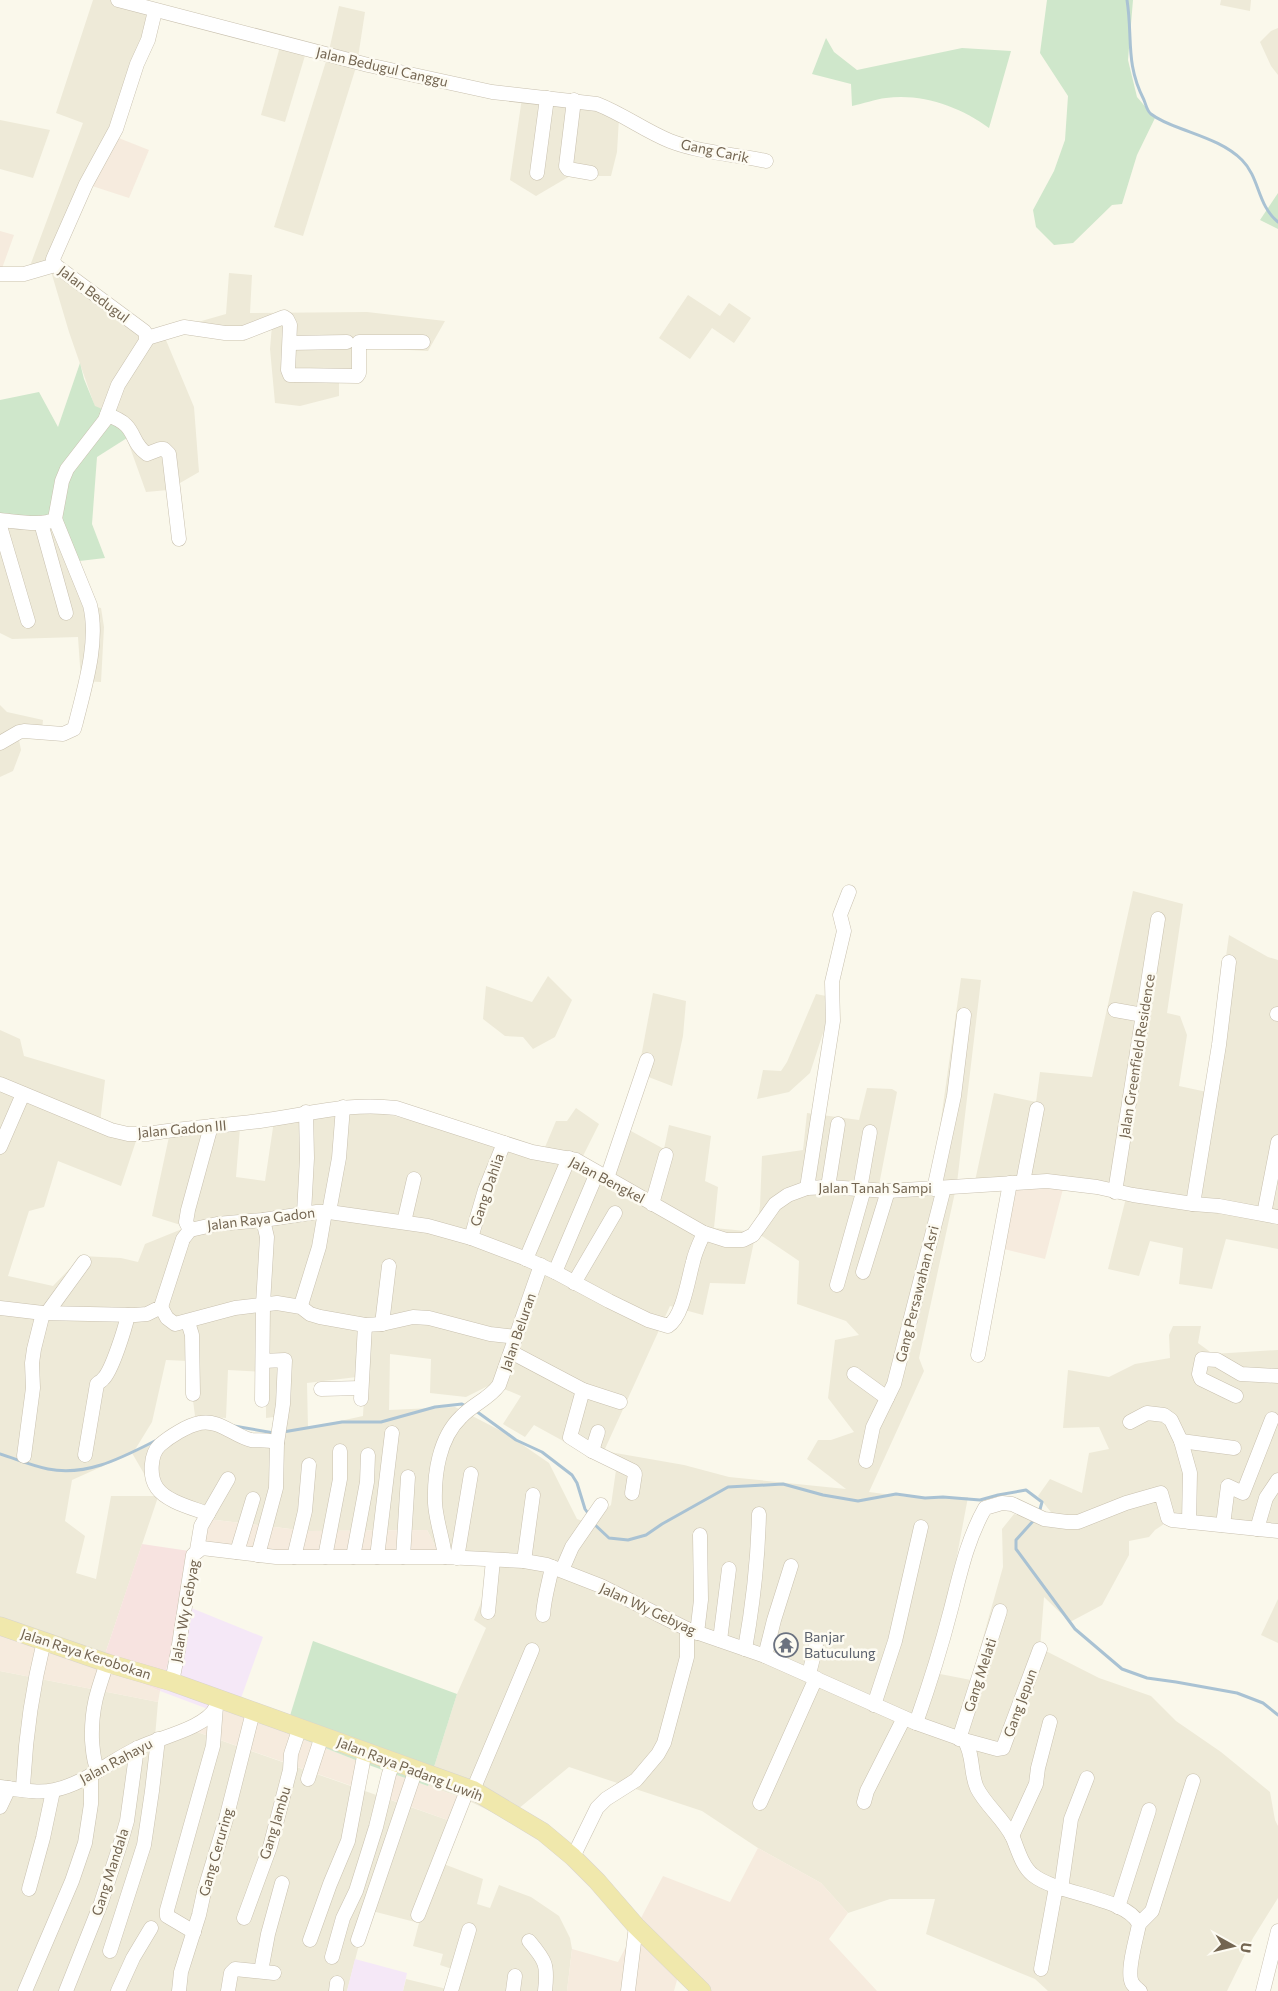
<svg xmlns="http://www.w3.org/2000/svg" width="1278" height="1991" font-family="Commissioner,sans-serif">
	<style>
		.residential { fill: #eeead8; fill-rule: evenodd }
		.commercial { fill: #f6ebde }
		.education { fill: #f5e8f7 }
		.medical { fill: #f7e3e0 }
		.green { fill: #cfe7cb }
		.lines { fill: none; stroke-linecap: round; stroke-linejoin: round }
		.stream { stroke: #a9c2d3; stroke-width: 3 }
		.minor-casing { stroke: #c9c1af; stroke-width: 15 }
		.major-casing { stroke: #d8d4ce; stroke-width: 19 }
		.minor { stroke: #fff; stroke-width: 14 }
		.major { stroke: #f0e8ac; stroke-width: 18 }
		.labels { text-anchor: middle; stroke-width: 5; stroke-linejoin: round; paint-order: stroke }
		.street-label { font-size: 14px; fill: #736551; stroke: #fdfbf2 }
		.worship-label { font-size: 14px; fill: #5b616d; stroke: #fdfbf2; text-anchor: start }
	</style>
	<rect width="100%" height="100%" fill="#faf8eb"/>
	<g class="residential">
		<polygon points="93,0 115,0 155,10 111,135 50,268 155,339 163,332 226,314 229,273 252,275 250,313 367,312 445,321 428,351 354,347 357,380 339,382 339,396 300,406 275,403 270,349 273,313 242,334 163,333 194,407 199,472 168,490 146,492 113,400 107,411 95,407 69,332 50,268 27,274 83,123 56,113"/>
		<polygon points="1221,0 1251,0 1250,11 1220,5"/>
		<polygon points="339,6 365,12 357,64 303,236 274,227 328,55"/>
		<polygon points="1278,28 1278,75 1271,66 1260,42 1271,31"/>
		<polygon points="281,43 307,49 285,122 261,115"/>
		<polygon points="522,98 591,105 619,118 617,152 611,176 570,176 536,196 510,180"/>
		<polygon points="0,120 50,130 33,178 0,169"/>
		<polygon points="688,295 720,316 729,303 751,318 734,343 712,328 690,359 659,338"/>
		<polygon points="0,514 57,523 87,605 101,608 104,627 101,682 81,681 78,637 12,639 0,633"/>
		<polygon points="0,705 7,712 43,720 42,731 18,735 21,750 13,771 0,777"/>
		<polygon points="1133,891 1183,904 1167,1013 1180,1016 1187,1035 1179,1086 1207,1092 1229,935 1268,957 1278,960 1278,1249 1226,1239 1212,1289 1179,1284 1183,1248 1150,1241 1139,1276 1108,1269 1127,1194 975,1181 994,1093 1036,1102 1040,1072 1092,1077"/>
		<polygon points="548,976 572,1000 555,1037 533,1049 523,1037 505,1036 483,1019 486,986 532,1002"/>
		<path d="M961,978L981,980L957,1183L919,1358L924,1371L869,1492L907,1497H968L935,1673L971,1680L1003,1567L1002,1529L1014,1514L1063,1527L1038,1496L1050,1479L1082,1493L1089,1453L1109,1449L1099,1427L1063,1428L1068,1370L1109,1377L1135,1364L1170,1358L1169,1335L1173,1326H1201L1198,1343L1213,1354L1278,1350V1530L1167,1522L1155,1530L1149,1537L1129,1541V1555L1102,1605L1070,1622L1044,1597L1040,1648L1099,1678L1151,1696L1176,1721L1221,1752L1270,1792L1275,1820L1278,1826V1898L1253,1938L1227,1991H1048L1035,1979L926,1934L935,1899H890L848,1913L821,1883L758,1848L702,1811L569,1767L506,1819L465,1799L428,1786L457,1694L486,1628L474,1620L497,1563L442,1559L427,1530L307,1531L199,1518L158,1497L101,1666L0,1632V1030L20,1039L24,1056L105,1080L100,1123L138,1135L121,1186L58,1161L44,1207L29,1211L8,1276L53,1286L82,1256L121,1258L138,1262L145,1244L187,1227L152,1216L170,1132L240,1128L236,1177L265,1181L274,1121L370,1110L418,1122L540,1159L556,1121H567L576,1108L599,1124L579,1164L615,1175L631,1131L664,1149L669,1125L711,1136L705,1181L718,1187L714,1228L756,1232L760,1206L762,1156L803,1150L807,1113L859,1120L867,1088L892,1089L897,1092L879,1185L932,1183ZM756,1232L799,1261L797,1304L846,1321L859,1335L835,1340L828,1398L854,1432L831,1440H818L807,1459L846,1489L729,1477L684,1465L604,1451L670,1306L703,1315L710,1283L745,1284ZM390,1354L431,1359L430,1393L466,1397L492,1384L521,1396L503,1424L525,1437L534,1425L616,1470L611,1505L588,1523L577,1519L549,1463L507,1434L455,1407L389,1410ZM166,1360L188,1361L195,1416L226,1418L228,1370L266,1372V1418L282,1416V1431L249,1435L194,1425L133,1453L152,1422ZM365,1376L363,1416L308,1428L307,1383ZM132,1453L157,1496H111L96,1579L76,1573L85,1536L65,1521L72,1480Z"/>
		<polygon points="653,993 686,1001 683,1036 672,1086 638,1073"/>
		<polygon points="816,994 826,996 825,1027 810,1073 789,1092 757,1099 763,1070 781,1071 787,1062"/>
		<polygon points="1278,1599 1278,1643 1261,1635"/>
		<polygon points="0,1671 158,1702 155,1737 183,1727 456,1823 441,1863 483,1879 477,1904 490,1908 499,1885 531,1897 559,1916 570,1938 572,1949 567,1991 403,1991 406,1979 447,1989 452,1969 440,1965 443,1954 413,1946 419,1923 368,1910 347,1991 0,1991"/>
	</g>
	<g class="commercial">
		<polygon points="111,135 149,150 129,198 86,184"/>
		<polygon points="0,231 14,235 0,274"/>
		<polygon points="1005,1184 1063,1189 1045,1259 992,1246"/>
		<polygon points="199,1518 307,1531 427,1530 442,1559 196,1552"/>
		<polygon points="0,1632 101,1666 160,1691 158,1702 0,1671"/>
		<polygon points="208,1709 236,1712 363,1763 355,1787 183,1727"/>
		<polygon points="390,1772 465,1799 456,1823 383,1797"/>
		<polygon points="758,1848 821,1883 848,1913 829,1939 877,1991 699,1991 682,1975 677,1980 674,1991 567,1991 572,1949 618,1962 663,1876 730,1902"/>
	</g>
	<g class="education">
		<polygon points="184,1605 263,1637 236,1712 208,1709 160,1691"/>
		<polygon points="355,1959 407,1973 403,1991 347,1991"/>
	</g>
	<polygon class="medical" points="142,1544 196,1552 184,1605 160,1691 101,1666"/>
	<g class="green">
		<polygon points="1047,0 1133,0 1128,60 1137,97 1155,118 1137,155 1122,204 1112,205 1073,243 1054,245 1036,227 1033,210 1054,171 1065,140 1068,96 1040,53"/>
		<path d="M826,38L834,52L857,70L962,48L1011,51L989,128C961,107 922,93 886,98C875,99 863,104 852,106L851,84L812,74Z"/>
		<polygon points="1278,193 1278,229 1260,220"/>
		<polygon points="80,363 84,379 95,406 107,411 113,399 127,438 97,457 92,524 105,558 71,562 57,523 0,514 0,400 39,392 58,427"/>
		<polygon points="313,1641 457,1694 428,1786 363,1763 285,1732"/>
	</g>
	<g class="lines">
		<g class="stream">
			<path d="M1127,0C1133,38 1125,63 1144,100C1146,105 1147,111 1151,114C1160,121 1171,125 1182,129C1203,137 1226,144 1242,160C1260,178 1257,205 1278,222"/>
			<polyline points="476,1411 516,1440 542,1452 572,1475 577,1483 585,1509 590,1516"/>
			<polyline points="234,1426 274,1433"/>
			<polyline points="283,1432 342,1422 381,1422 435,1407 462,1404 466,1406"/>
			<path d="M0,1454C16,1459 32,1466 48,1469C87,1477 123,1457 157,1440"/>
			<polyline points="1034,1520 1016,1540 1016,1549 1075,1629 1122,1669 1147,1678 1176,1682 1237,1693 1263,1703 1278,1715"/>
			<polyline points="594,1524 609,1538 628,1540 646,1535 662,1524 728,1487 783,1484 823,1495 858,1501 896,1494 925,1498 943,1497 980,1500 998,1495 1026,1490 1042,1502 1039,1513"/>
		</g>
		<g class="minor-casing">
			<g id="minor">
				<path d="M118,0L368,65L492,92L597,104C623,114 645,131 670,141C701,153 734,154 766,161"/>
				<polyline points="574,100 566,166 568,169 591,173"/>
				<polyline points="537,173 547,98"/>
				<polyline points="0,274 24,274 55,265"/>
				<polyline points="147,338 184,327 225,333 243,333 284,317 287,319 290,325 288,370 290,375 293,375 357,376 359,373 359,342 423,342"/>
				<polyline points="290,343 347,342"/>
				<path d="M107,415C139,425 128,441 147,454L160,449H164L169,454L179,539"/>
				<path d="M0,520C14,521 44,527 55,519L62,481L67,469L105,420L118,385L146,341V334L144,331L55,265L53,259L86,184L116,129L137,64L148,40L155,11"/>
				<polyline points="41,523 66,613"/>
				<polyline points="0,526 28,621"/>
				<path d="M0,743L19,732L24,731L63,734L74,729L76,722C85,686 99,641 90,605L55,519"/>
				<polyline points="1115,1010 1143,1015"/>
				<polyline points="1277,1014 1278,1014"/>
				<path d="M0,1084L111,1130L128,1134H147C186,1127 227,1126 266,1120C310,1114 351,1102 396,1108L532,1152L576,1160L704,1233L726,1240H743L753,1235L775,1204L788,1195L807,1188L828,1187L888,1191L1047,1181L1097,1187L1133,1195L1193,1204L1219,1206L1278,1217"/>
				<polyline points="0,1147 23,1094"/>
				<polyline points="607,1178 647,1060"/>
				<polyline points="1023,1182 1037,1109"/>
				<polyline points="828,1187 838,1124"/>
				<polyline points="807,1188 833,1021 832,982 844,931 840,915 849,892"/>
				<polyline points="860,1189 870,1132"/>
				<polyline points="934,1189 954,1096 964,1015"/>
				<polyline points="1115,1192 1158,919"/>
				<polyline points="652,1204 666,1155"/>
				<polyline points="1193,1204 1219,1045 1229,962"/>
				<polyline points="329,1212 339,1158 343,1107"/>
				<polyline points="304,1213 307,1158 306,1112"/>
				<polyline points="1264,1214 1278,1142"/>
				<polyline points="404,1222 414,1179"/>
				<polyline points="190,1230 186,1222 188,1210 211,1126"/>
				<polyline points="471,1238 485,1190 504,1143"/>
				<polyline points="526,1259 569,1158"/>
				<polyline points="555,1272 597,1173"/>
				<polyline points="863,1272 888,1191"/>
				<polyline points="574,1283 615,1213"/>
				<polyline points="837,1285 864,1189"/>
				<polyline points="302,1302 319,1247 325,1212"/>
				<polyline points="161,1307 167,1318 175,1324 235,1308 277,1303 301,1307 310,1314 320,1317 365,1325 382,1324 413,1317 429,1318 490,1334 516,1337"/>
				<path d="M0,1308L43,1313L135,1315L147,1314L161,1307L183,1239L190,1230L217,1224L263,1220L317,1212H329L428,1226L471,1238L524,1258L555,1272L609,1301L648,1320L668,1326C683,1317 688,1279 693,1262C695,1252 700,1242 704,1233"/>
				<polyline points="47,1313 84,1262"/>
				<polyline points="188,1322 192,1335 193,1394"/>
				<polyline points="382,1324 389,1266"/>
				<polyline points="511,1352 583,1390 620,1402"/>
				<polyline points="978,1355 1010,1183"/>
				<polyline points="854,1374 887,1398"/>
				<polyline points="321,1389 361,1388"/>
				<polyline points="583,1390 570,1437 592,1451 633,1471 635,1474 632,1493"/>
				<polyline points="1236,1396 1201,1379 1199,1374 1202,1359 1217,1360 1241,1374 1278,1376"/>
				<polyline points="361,1399 365,1325"/>
				<polyline points="262,1400 263,1304 267,1237 263,1220"/>
				<polyline points="1130,1422 1147,1413 1164,1415 1171,1420 1181,1441 1190,1473 1189,1522"/>
				<polyline points="1181,1441 1234,1448"/>
				<polyline points="592,1451 598,1432"/>
				<path d="M85,1455L97,1384C99,1382 102,1381 103,1379C112,1371 125,1328 128,1315"/>
				<polyline points="24,1456 33,1388 32,1363 34,1349 43,1313"/>
				<polyline points="866,1461 873,1427 894,1384 944,1188"/>
				<path d="M208,1514C193,1508 167,1502 157,1488C149,1477 150,1454 160,1445C169,1437 188,1425 200,1423C219,1419 234,1436 251,1440C259,1441 270,1439 277,1443"/>
				<polyline points="1223,1525 1228,1486 1243,1493 1272,1419"/>
				<polyline points="1257,1529 1266,1498 1278,1480"/>
				<polyline points="197,1550 201,1526 228,1479"/>
				<polyline points="237,1552 253,1499"/>
				<polyline points="258,1555 276,1488 277,1443 283,1404 285,1360 263,1361"/>
				<polyline points="294,1557 305,1511 309,1465"/>
				<polyline points="325,1557 340,1479 340,1451"/>
				<polyline points="353,1557 367,1482 368,1455"/>
				<polyline points="377,1557 392,1433"/>
				<polyline points="403,1557 408,1477"/>
				<path d="M445,1557C443,1539 436,1521 435,1503C434,1474 439,1438 461,1417C473,1404 489,1399 499,1385L541,1265"/>
				<polyline points="457,1558 471,1474"/>
				<polyline points="524,1561 533,1495"/>
				<polyline points="562,1570 572,1547 601,1505"/>
				<polyline points="488,1612 493,1560"/>
				<path d="M543,1615C544,1598 549,1583 552,1567"/>
				<polyline points="697,1633 701,1600 700,1535"/>
				<polyline points="720,1640 729,1569"/>
				<path d="M745,1649C753,1604 758,1560 759,1514"/>
				<polyline points="765,1656 774,1620 791,1566"/>
				<polyline points="809,1674 816,1646"/>
				<path d="M172,1682L178,1651L193,1555L202,1548L276,1557H445L524,1561L547,1565L601,1586L687,1629L765,1656L916,1723L964,1740C974,1754 970,1773 977,1788C986,1806 1004,1819 1013,1838C1018,1850 1022,1866 1033,1875C1058,1895 1126,1897 1139,1924C1137,1937 1126,1971 1132,1983C1134,1986 1137,1989 1140,1991"/>
				<polyline points="874,1705 895,1641 921,1527"/>
				<path d="M916,1723C929,1686 941,1648 951,1609C960,1574 967,1540 985,1508L1002,1503L1012,1504L1044,1519L1067,1522H1078L1126,1503L1161,1493L1168,1518L1172,1520L1278,1531"/>
				<polyline points="959,1739 1000,1611"/>
				<polyline points="964,1740 997,1749 1003,1748 1040,1649"/>
				<path d="M98,1771C93,1761 93,1751 92,1740C91,1709 97,1692 107,1663"/>
				<polyline points="308,1779 322,1736"/>
				<path d="M0,1787C17,1789 37,1794 54,1790C85,1784 111,1760 140,1747C161,1737 206,1728 216,1707"/>
				<path d="M23,1790C25,1739 32,1690 44,1641"/>
				<polyline points="473,1790 532,1650"/>
				<polyline points="864,1802 867,1791 904,1718"/>
				<polyline points="760,1803 816,1678"/>
				<polyline points="0,1807 9,1788"/>
				<polyline points="1012,1836 1036,1784 1038,1768 1050,1722"/>
				<polyline points="573,1857 597,1808 606,1799 636,1780 658,1754 664,1743 687,1657 687,1629"/>
				<polyline points="29,1889 43,1838 53,1791"/>
				<polyline points="1061,1889 1071,1819 1087,1778"/>
				<polyline points="1118,1907 1149,1810"/>
				<polyline points="418,1915 468,1788"/>
				<polyline points="244,1918 270,1847 290,1770 291,1754 300,1727"/>
				<polyline points="1139,1924 1152,1911 1193,1781"/>
				<polyline points="194,1932 167,1916 167,1910 213,1746 216,1706"/>
				<polyline points="310,1940 330,1884 348,1841 365,1751"/>
				<polyline points="358,1940 416,1769"/>
				<path d="M529,1941C546,1961 548,1965 545,1991"/>
				<polyline points="110,1951 144,1845 152,1791 158,1739"/>
				<polyline points="332,1957 343,1918 356,1891 376,1827 389,1774 394,1761"/>
				<polyline points="1041,1969 1056,1887"/>
				<polyline points="261,1971 268,1934 282,1883"/>
				<polyline points="25,1991 72,1881 85,1843 91,1804 91,1775"/>
				<polyline points="66,1991 101,1903 120,1845 127,1821 137,1748"/>
				<polyline points="118,1991 133,1958 151,1928"/>
				<polyline points="179,1991 181,1972 199,1915 204,1892 226,1819 253,1712"/>
				<polyline points="228,1991 231,1973 235,1969 274,1973"/>
				<polyline points="336,1991 337,1983"/>
				<polyline points="451,1991 469,1930"/>
				<polyline points="513,1991 515,1976"/>
				<polyline points="628,1991 636,1926"/>
				<polyline points="1263,1991 1278,1931"/>
			</g>
		</g>
		<g class="major-casing">
			<polyline id="major" points="0,1626 107,1663 172,1682 473,1790 543,1832 573,1857 597,1881 636,1926 702,1991"/>
		</g>
		<use href="#minor" class="minor"/>
		<use href="#major" class="major"/>
	</g>
	<defs>
		<g id="temple-ring" transform="scale(1.25)"><circle r="9.5" fill="#fdfbf2" stroke="#6b7280" stroke-width="1.5"/><path d="M0-6L5-2H3V0L6.5 2.5H4V6H1.5V3h-3V6H-4V2.5H-6.5L-3 0V-2H-5Z" fill="#6b7280"/></g>
	</defs>
	<g fill-rule="evenodd">
		<use href="#temple-ring" x="786" y="1645"/>
	</g>
	<g class="labels">
		<g class="street-label">
			<text transform="translate(382 67) rotate(13)" y="5">Jalan Bedugul Canggu</text>
			<text transform="translate(715 151) rotate(12)" y="5">Gang Carik</text>
			<text transform="translate(94 294) rotate(37)" y="5">Jalan Bedugul</text>
			<text transform="translate(1137 1056) rotate(-81)" y="5">Jalan Greenfield Residence</text>
			<text transform="translate(182 1129) rotate(-5)" y="5">Jalan Gadon III</text>
			<text transform="translate(607 1180) rotate(28)" y="5">Jalan Bengkel</text>
			<text x="875" y="1193">Jalan Tanah Sampi</text>
			<text transform="translate(487 1190) rotate(-71)" y="5">Gang Dahlia</text>
			<text transform="translate(261 1219) rotate(-7)" y="5">Jalan Raya Gadon</text>
			<text transform="translate(917 1294) rotate(-76)" y="5">Gang Persawahan Asri</text>
			<text transform="translate(518 1332) rotate(-71)" y="5">Jalan Beluran</text>
			<text transform="translate(648 1609) rotate(25)" y="5">Jalan Wy Gebyag</text>
			<text transform="translate(185 1611) rotate(-80)" y="5">Jalan Wy Gebyag</text>
			<text transform="translate(86 1654) rotate(18)" y="5">Jalan Raya Kerobokan</text>
			<text transform="translate(980 1675) rotate(-72)" y="5">Gang Melati</text>
			<text transform="translate(1020 1703) rotate(-70)" y="5">Gang Jepun</text>
			<text transform="translate(116 1761) rotate(-28)" y="5">Jalan Rahayu</text>
			<text transform="translate(410 1769) rotate(21)" y="5">Jalan Raya Padang Luwih</text>
			<text transform="translate(275 1823) rotate(-73)" y="5">Gang Jambu</text>
			<text transform="translate(216 1852) rotate(-74)" y="5">Gang Ceruring</text>
			<text transform="translate(110 1872) rotate(-72)" y="5">Gang Mandala</text>
		</g>
		<g class="worship-label">
			<text x="804" y="1642">Banjar<tspan x="804" dy="16">Batuculung</tspan></text>
		</g>
	</g>
	<g transform="translate(1233 1946) rotate(98)" stroke="#fdfbf2" stroke-width="4" paint-order="stroke">
	<path d="M0-4L9 19L0 12L-9 19Z" fill="#736551"/>
	<text y="-8" font-size="14" font-weight="bold" text-anchor="middle" fill="#736551">U</text>
	</g>
</svg>
